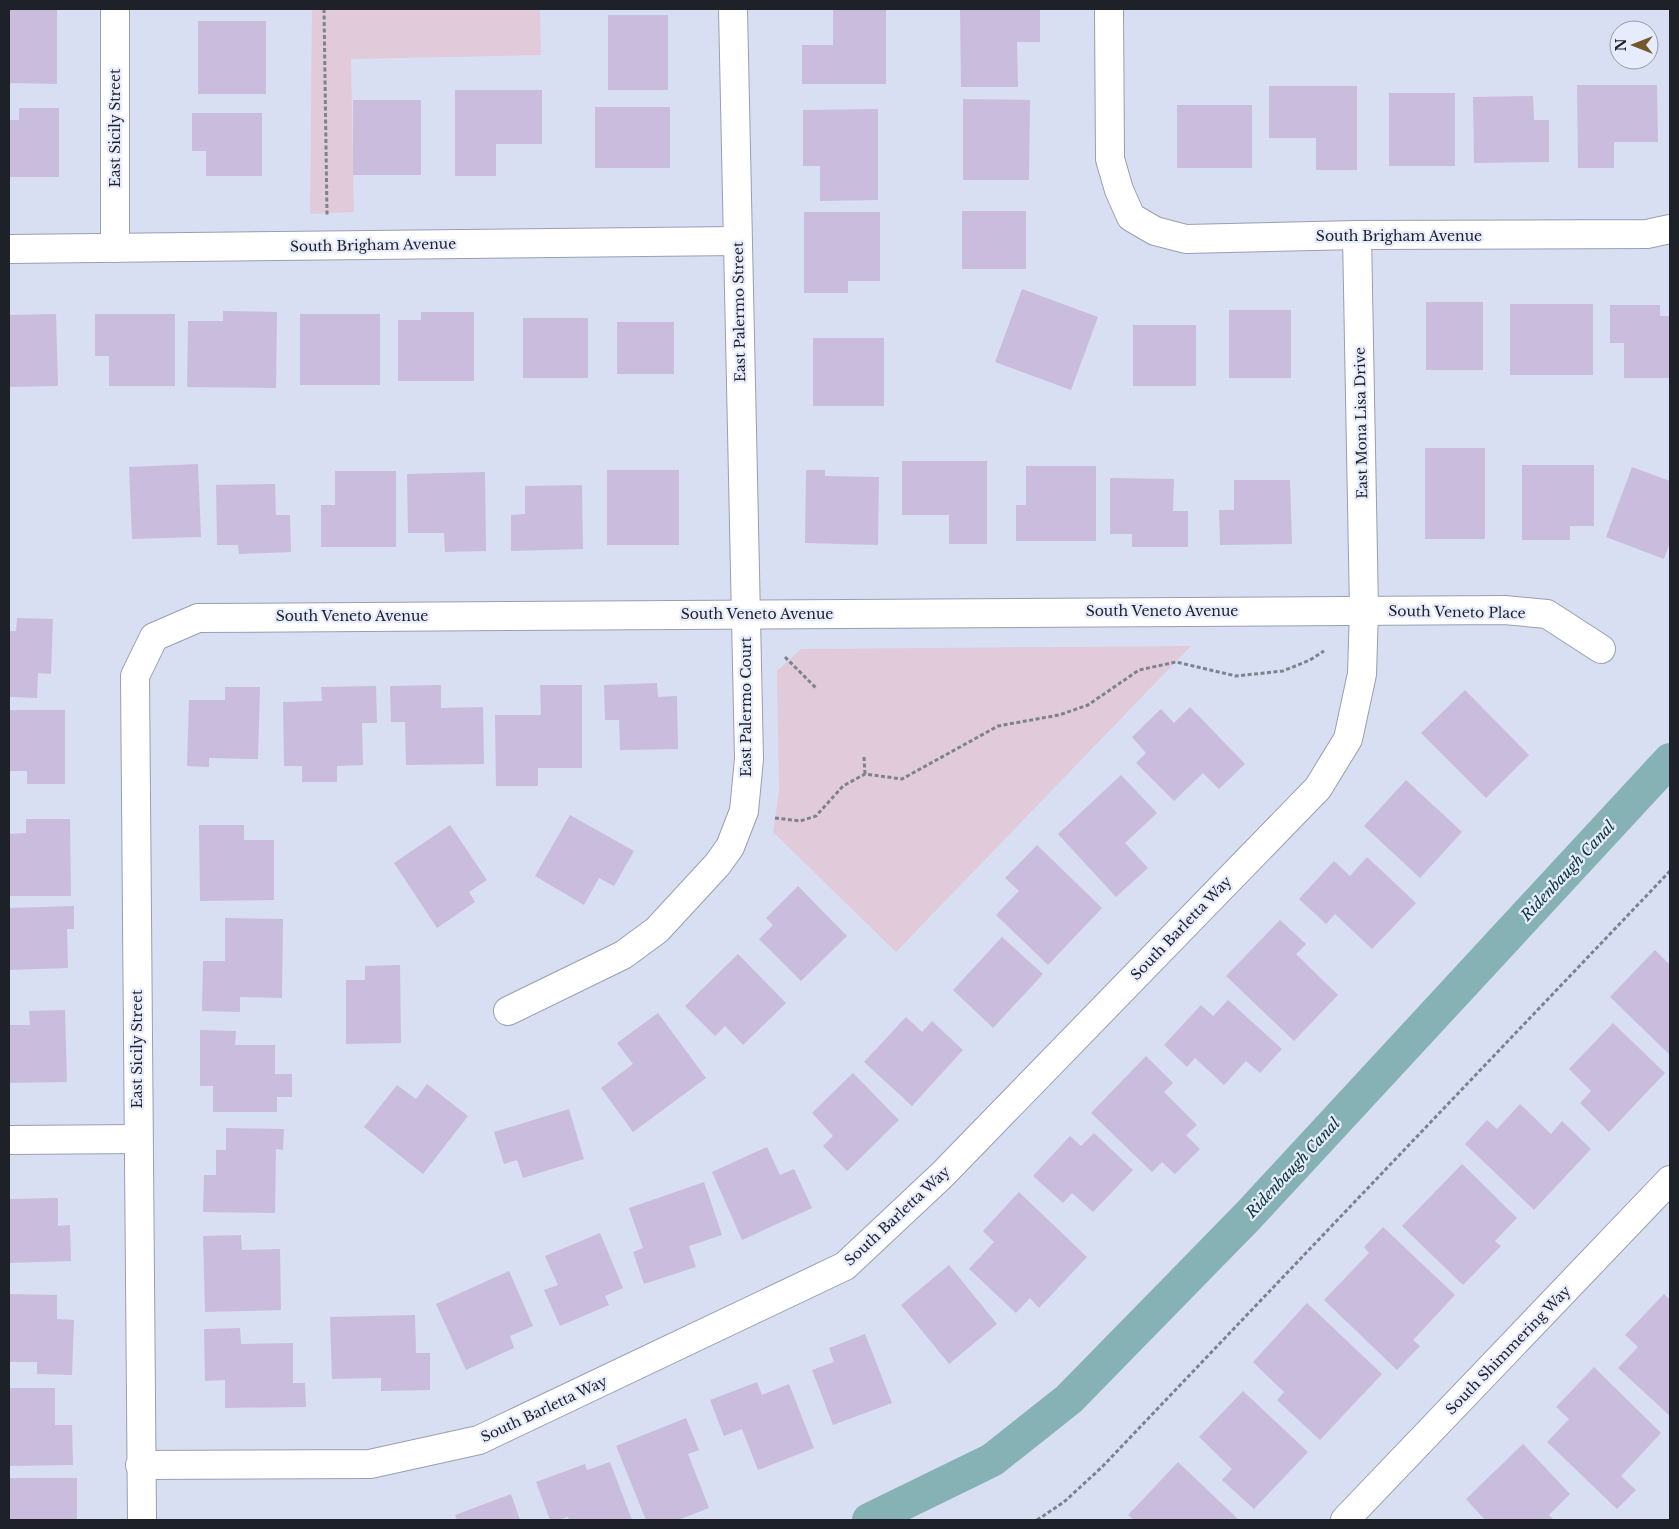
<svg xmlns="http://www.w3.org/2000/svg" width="1679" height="1529" font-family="'Libre Baskerville',serif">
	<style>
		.green { fill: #e1cbda }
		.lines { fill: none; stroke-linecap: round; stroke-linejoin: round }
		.canal { stroke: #86b1b5; stroke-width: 34 }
		.building { fill: #c9bcdd }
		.minor-casing { stroke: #999fb0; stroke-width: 30 }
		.path { stroke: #7d828f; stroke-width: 3; stroke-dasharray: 4 2.5; stroke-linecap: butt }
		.minor { stroke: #fff; stroke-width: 28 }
		.labels { text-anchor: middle; stroke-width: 4.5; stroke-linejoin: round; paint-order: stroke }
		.street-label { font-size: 14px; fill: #1f2128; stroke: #e7ecfc }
		.water-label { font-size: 15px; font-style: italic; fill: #053236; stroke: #e7ecfc }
	</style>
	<rect width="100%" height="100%" fill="#d8dff2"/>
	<g class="green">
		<polygon points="312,9 540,9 541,55 351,59 354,212 310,214"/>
		<polygon points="1191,646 896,952 773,832 779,792 777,671 801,649"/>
	</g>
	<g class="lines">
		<polyline class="canal" points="869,1520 992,1460 1069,1399 1248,1216 1670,760"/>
	</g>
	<g class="building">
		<polygon points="9,9 57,9 57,84 9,83"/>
		<polygon points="833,9 886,9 886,84 802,84 802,45 833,45"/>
		<polygon points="960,9 1040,9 1040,42 1017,42 1018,87 961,87"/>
		<rect x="608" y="15" width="60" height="75"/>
		<rect x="198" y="21" width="68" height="73"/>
		<polygon points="1577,85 1657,85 1658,142 1614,142 1614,168 1578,168"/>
		<polygon points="1269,86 1357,86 1357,170 1316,170 1316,138 1269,138"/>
		<polygon points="455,90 542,90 542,144 496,144 496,176 455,176"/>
		<rect x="1389" y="93" width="66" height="73"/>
		<polygon points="1533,96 1534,120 1549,120 1549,162 1474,163 1473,97"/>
		<polygon points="963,99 1030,100 1029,180 963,180"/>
		<rect x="353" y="100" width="68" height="75"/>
		<rect x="1177" y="105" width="75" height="63"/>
		<rect x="595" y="107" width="75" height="61"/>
		<polygon points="19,108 59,108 59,177 9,177 9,120 19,120"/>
		<polygon points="878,109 878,200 820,201 820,166 803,166 803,110"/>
		<polygon points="192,113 262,113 262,176 206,176 206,151 192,151"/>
		<rect x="962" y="211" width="64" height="58"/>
		<polygon points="804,212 880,212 880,281 848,281 848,293 804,293"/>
		<polygon points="1022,289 1098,317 1071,390 995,362"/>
		<rect x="1426" y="302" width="57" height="68"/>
		<rect x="1510" y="304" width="83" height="71"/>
		<polygon points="1610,305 1660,305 1660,316 1670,316 1670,378 1624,378 1624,343 1610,343"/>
		<rect x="1229" y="310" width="62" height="68"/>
		<polygon points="223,311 277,312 276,388 187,387 188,321 223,321"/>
		<polygon points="421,312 474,312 474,381 398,381 398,320 421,320"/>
		<polygon points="56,314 58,386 9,387 9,315"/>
		<polygon points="95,314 175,314 175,386 109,386 109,356 95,356"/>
		<rect x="300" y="314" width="80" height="71"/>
		<rect x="523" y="318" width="65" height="60"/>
		<rect x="617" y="322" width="57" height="52"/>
		<rect x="1133" y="325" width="63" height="61"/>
		<rect x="813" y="338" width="71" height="68"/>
		<rect x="1425" y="448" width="60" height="91"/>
		<polygon points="902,461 987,461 987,544 949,544 949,515 902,515"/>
		<polygon points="198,464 201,537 132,539 129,467"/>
		<polygon points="1522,465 1594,465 1594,526 1570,526 1570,540 1522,540"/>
		<polygon points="1026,466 1096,466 1096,541 1016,541 1016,505 1026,505"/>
		<polygon points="1632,467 1670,481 1670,542 1664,559 1606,537"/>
		<rect x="607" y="470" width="72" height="75"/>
		<polygon points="806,470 825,470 825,476 879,477 878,545 805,543"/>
		<polygon points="335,471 396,471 396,547 321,547 321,505 335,505"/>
		<polygon points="485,472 486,551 445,552 444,533 408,533 407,474"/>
		<polygon points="1110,478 1174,479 1173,511 1188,511 1188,547 1132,547 1132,534 1110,534"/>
		<polygon points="1234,480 1290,480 1292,544 1220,545 1219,510 1234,510"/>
		<polygon points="275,484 276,515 290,515 291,552 239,554 238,545 217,545 216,485"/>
		<polygon points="582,485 583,549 511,551 511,515 525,514 525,486"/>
		<polygon points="17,618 53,619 51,674 38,673 37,698 9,697 9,631 16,631"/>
		<polygon points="657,683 658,697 677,696 678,749 620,750 619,720 605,720 604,685"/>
		<polygon points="441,685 441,708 483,707 484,764 406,765 405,722 391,722 390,686"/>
		<polygon points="540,685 582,685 582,768 538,768 538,786 496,786 495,715 541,715"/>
		<polygon points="376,686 377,723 362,723 363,765 337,766 337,782 302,782 302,766 284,766 283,702 322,701 321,687"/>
		<polygon points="225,687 260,687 258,759 209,758 209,767 187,766 189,700 225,700"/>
		<polygon points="1465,690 1529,755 1486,798 1421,733"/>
		<polygon points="1190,707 1245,764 1219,789 1203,773 1174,801 1136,763 1146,753 1132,737 1161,709 1174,723"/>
		<polygon points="9,710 65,710 65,784 27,784 27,771 9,771"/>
		<polygon points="1121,775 1157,813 1125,843 1148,868 1116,897 1058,834"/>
		<polygon points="1406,780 1462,832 1420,878 1364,826"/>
		<polygon points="570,815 634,851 614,886 599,878 584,905 535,876"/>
		<polygon points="26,819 70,819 71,896 9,896 9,834 26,833"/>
		<polygon points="199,825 244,825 244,840 274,840 274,900 200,901"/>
		<polygon points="450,825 487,880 469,892 475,902 437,928 394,863"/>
		<polygon points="1037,845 1102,908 1048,965 996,915 1019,891 1005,878"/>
		<polygon points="1367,857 1416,903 1372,949 1335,914 1326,924 1299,899 1334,861 1350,876"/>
		<polygon points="798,886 847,936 801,981 759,939 773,925 766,918"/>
		<polygon points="74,906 74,929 67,929 68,968 9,970 9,908"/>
		<polygon points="225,918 283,919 282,998 240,997 240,1012 202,1011 203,961 225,961"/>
		<polygon points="1280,920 1306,944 1296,954 1338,995 1294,1041 1226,976"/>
		<polygon points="1002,937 1043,974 993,1028 953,990"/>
		<polygon points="1655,950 1670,965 1670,1055 1610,997"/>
		<polygon points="738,954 786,1003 743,1045 725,1026 715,1036 685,1006"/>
		<polygon points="400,965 401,1043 346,1044 346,980 365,980 365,966"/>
		<polygon points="1228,1000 1282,1049 1260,1073 1246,1061 1224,1085 1195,1058 1187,1067 1164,1045 1201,1005 1213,1016"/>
		<polygon points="65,1010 67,1082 9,1083 9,1025 30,1025 29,1011"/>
		<polygon points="658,1013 706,1078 633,1132 601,1088 633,1064 617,1043"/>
		<polygon points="906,1017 922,1032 932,1021 963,1050 912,1106 864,1062"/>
		<polygon points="1613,1023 1665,1073 1609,1132 1580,1103 1591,1091 1569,1069"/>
		<polygon points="200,1030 236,1031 235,1045 275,1045 275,1074 292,1074 292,1097 277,1097 277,1112 213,1112 213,1086 200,1086"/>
		<polygon points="1146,1056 1173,1083 1164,1092 1197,1125 1186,1135 1200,1149 1175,1174 1162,1162 1152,1172 1091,1113"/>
		<polygon points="853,1073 899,1120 847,1171 823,1146 833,1136 812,1113"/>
		<polygon points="427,1084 468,1116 423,1174 364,1127 397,1085 416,1099"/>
		<polygon points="1520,1104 1551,1134 1562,1121 1591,1149 1534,1210 1465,1144 1487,1120 1497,1129"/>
		<polygon points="569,1109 584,1159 523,1178 517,1160 504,1164 494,1132"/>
		<polygon points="226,1128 284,1129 283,1150 276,1149 275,1213 203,1212 204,1175 216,1175 216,1150 226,1150"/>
		<polygon points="1094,1133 1133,1170 1093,1212 1072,1193 1063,1203 1033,1176 1070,1136 1081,1146"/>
		<polygon points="767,1147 780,1175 794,1169 812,1208 742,1240 712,1172"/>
		<polygon points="1462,1164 1517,1218 1495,1241 1501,1246 1463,1285 1402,1226"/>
		<polygon points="704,1182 722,1235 689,1246 696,1267 644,1284 633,1252 643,1248 629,1208"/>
		<polygon points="1019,1192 1087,1257 1039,1308 1030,1298 1016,1313 969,1269 994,1242 983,1231"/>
		<polygon points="58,1198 58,1226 70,1225 71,1261 9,1263 9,1199"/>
		<polygon points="1383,1227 1455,1295 1413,1340 1420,1346 1397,1370 1324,1300 1369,1253 1364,1247"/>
		<polygon points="600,1233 623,1288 605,1296 609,1305 560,1326 544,1290 558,1285 545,1256"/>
		<polygon points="241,1235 242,1250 280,1249 281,1310 205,1312 203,1236"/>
		<polygon points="949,1265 997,1324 949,1364 901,1305"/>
		<polygon points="509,1271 533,1326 510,1336 514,1348 466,1370 436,1304"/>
		<polygon points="9,1294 57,1295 57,1319 74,1320 72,1375 37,1374 37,1362 9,1362"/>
		<polygon points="1664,1294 1670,1300 1670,1416 1618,1368 1638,1347 1625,1335"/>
		<polygon points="1307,1303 1382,1374 1320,1440 1277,1400 1284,1392 1253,1362"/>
		<polygon points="415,1315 416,1353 430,1353 430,1390 381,1391 381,1378 332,1379 330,1317"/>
		<polygon points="240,1328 241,1344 293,1343 293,1383 305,1383 306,1407 225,1408 225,1380 205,1381 204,1329"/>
		<polygon points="865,1334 892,1403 833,1425 812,1370 834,1362 829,1348"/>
		<polygon points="1594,1367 1661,1433 1621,1476 1636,1490 1617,1509 1547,1442 1569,1419 1556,1407"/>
		<polygon points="757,1382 762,1395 789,1384 814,1448 758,1470 742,1429 724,1436 710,1400"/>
		<polygon points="9,1388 55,1388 55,1425 72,1425 73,1465 9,1466"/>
		<polygon points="1243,1391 1308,1452 1254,1509 1222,1480 1232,1469 1199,1437"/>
		<polygon points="686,1418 699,1450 688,1454 709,1508 678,1520 646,1520 616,1446"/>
		<polygon points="1523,1444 1570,1494 1549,1515 1554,1520 1485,1520 1466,1499"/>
		<polygon points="610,1462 632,1520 569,1520 568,1517 558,1520 550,1520 536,1482 585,1464 587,1470"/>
		<polygon points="1178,1462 1239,1520 1134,1520 1128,1515"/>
		<rect x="9" y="1478" width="68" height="42"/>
		<polygon points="511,1494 520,1520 457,1520 455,1515"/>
	</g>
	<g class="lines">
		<g class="minor-casing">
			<g id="minor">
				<polyline points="1109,9 1110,159 1119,190 1131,217 1155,231 1186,239 1357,235 1647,234 1670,229"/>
				<polyline points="115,248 115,9"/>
				<polyline points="9,249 737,241"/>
				<polyline points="508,1011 623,955 657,930 717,865 730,847 744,811 749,759 733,9"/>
				<polyline points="9,1140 138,1139"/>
				<polyline points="140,1465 370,1464 479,1440 845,1266 942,1175 1318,788 1348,739 1362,674 1364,610 1357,235"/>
				<polyline points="142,1520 135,676 154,637 198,618 1504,610 1547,614 1601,649"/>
				<polyline points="1345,1520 1670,1180"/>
			</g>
		</g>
		<g class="path">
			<polyline points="324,9 327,215"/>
			<polyline points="785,657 817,689"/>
			<polyline points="864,757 865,774"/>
			<polyline points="775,818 800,821 816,816 843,786 865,774 902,779 998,726 1059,715 1088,705 1139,670 1176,662 1236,676 1283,671 1310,660 1324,651"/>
			<polyline points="1037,1520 1064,1502 1102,1467 1670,871"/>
		</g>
		<use href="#minor" class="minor"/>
	</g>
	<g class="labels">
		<g class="street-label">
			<text transform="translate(115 128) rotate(-90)" y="5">East Sicily Street</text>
			<text x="1399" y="241">South Brigham Avenue</text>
			<text transform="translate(373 245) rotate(-1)" y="5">South Brigham Avenue</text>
			<text transform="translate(739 312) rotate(-91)" y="5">East Palermo Street</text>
			<text transform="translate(1361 423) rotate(-91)" y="5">East Mona Lisa Drive</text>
			<text x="1162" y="616">South Veneto Avenue</text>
			<text transform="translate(1457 612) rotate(1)" y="5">South Veneto Place</text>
			<text x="757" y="619">South Veneto Avenue</text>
			<text x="352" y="621">South Veneto Avenue</text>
			<text transform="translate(746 707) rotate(-90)" y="5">East Palermo Court</text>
			<text transform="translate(1181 928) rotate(-46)" y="5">South Barletta Way</text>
			<text transform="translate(137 1049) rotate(-90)" y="5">East Sicily Street</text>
			<text transform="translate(897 1216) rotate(-43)" y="5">South Barletta Way</text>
			<text transform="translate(1508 1350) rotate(-46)" y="5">South Shimmering Way</text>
			<text transform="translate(544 1409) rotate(-25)" y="5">South Barletta Way</text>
		</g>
		<g class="water-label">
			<text transform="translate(1568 871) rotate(-47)" y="5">Ridenbaugh Canal</text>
			<text transform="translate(1293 1168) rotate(-47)" y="5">Ridenbaugh Canal</text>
		</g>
	</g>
	<rect width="1679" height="1529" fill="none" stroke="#1f2128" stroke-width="20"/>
	<g transform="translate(1634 45) rotate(270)"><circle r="24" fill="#e7ecfc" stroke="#979ba7"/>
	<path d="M0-4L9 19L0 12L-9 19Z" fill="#74572b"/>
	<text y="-8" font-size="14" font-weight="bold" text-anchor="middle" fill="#1f2128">N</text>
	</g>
</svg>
